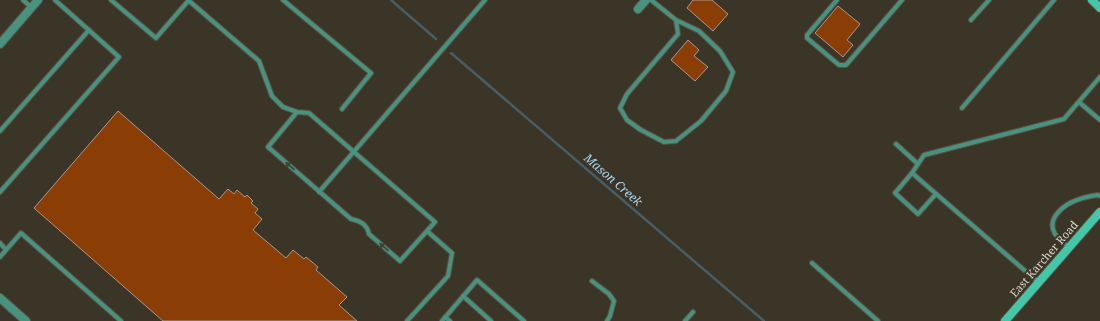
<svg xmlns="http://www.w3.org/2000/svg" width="1100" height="321" font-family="'Noto Serif',serif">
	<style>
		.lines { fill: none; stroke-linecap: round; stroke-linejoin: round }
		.stream { stroke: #475e67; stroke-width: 2.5 }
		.building { fill: #8a3e06; stroke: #aa9990 }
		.service-casing { stroke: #585245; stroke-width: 6 }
		.minor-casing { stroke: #585245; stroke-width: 10 }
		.tertiary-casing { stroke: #585245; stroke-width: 10 }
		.secondary-casing { stroke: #585245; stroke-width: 10 }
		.service { stroke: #48927f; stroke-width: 4 }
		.minor { stroke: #48927f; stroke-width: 8 }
		.tertiary { stroke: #48927f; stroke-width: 8 }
		.secondary { stroke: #44c7a8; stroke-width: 8 }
		.oneway { fill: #3d4334 }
		.labels { text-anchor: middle; stroke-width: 4; stroke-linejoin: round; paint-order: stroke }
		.street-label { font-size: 11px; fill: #dbd7cf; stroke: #3b3527 }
		.water-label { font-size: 12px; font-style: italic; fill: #a9d6f0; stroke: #3b3527 }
	</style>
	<rect width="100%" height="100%" fill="#3b3527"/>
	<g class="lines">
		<g class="stream">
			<polyline points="391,0 436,39"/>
			<polyline points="451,53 764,321"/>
		</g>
	</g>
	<g class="building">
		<polygon points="693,0 712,0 728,14 713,31 687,8"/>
		<polygon points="838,6 860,24 847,40 853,45 843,57 815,33"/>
		<polygon points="688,40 699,50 694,56 708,67 695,81 671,60"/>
		<polygon points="118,111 219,199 228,189 234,194 237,190 245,197 247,195 253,201 251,203 258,209 255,213 262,219 253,230 286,258 293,250 304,259 306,257 318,267 316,270 347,297 339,305 357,321 163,321 34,208"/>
	</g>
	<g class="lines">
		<g class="service-casing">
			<g id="service">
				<polyline points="23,0 31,7"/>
				<polyline points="111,0 156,38 189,0"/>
				<path d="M188,0L259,61L272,96L283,107L297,112L309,113L435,222L400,261L369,234C367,224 360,221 351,219L268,147L297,112"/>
				<polyline points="283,0 371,73 342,109"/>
				<polyline points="651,0 676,20 699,31 720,51 733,72 726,91 701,121 676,141 664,142 641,130 627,120 620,108 627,94 678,34 676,20"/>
				<polyline points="837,0 807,35 807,38 839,65 846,65 902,0"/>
				<polyline points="971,20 989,0"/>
				<polyline points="1079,102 1100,120"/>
				<polyline points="962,108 1054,0"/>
				<polyline points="0,131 89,30"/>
				<polyline points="896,144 918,164"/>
				<polyline points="912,173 1038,282"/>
				<polyline points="0,192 119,57 55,0"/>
				<polyline points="319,192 485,0"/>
				<polyline points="936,194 918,214 895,193 912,173 924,155 1064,119 1100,77"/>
				<polyline points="0,243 6,250 0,257"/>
				<path d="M1069,247C1064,243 1058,239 1055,234C1046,219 1063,205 1077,200C1084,197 1091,196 1098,195L1100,196"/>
				<polyline points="6,250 21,233 121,321"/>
				<polyline points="812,263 878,321"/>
				<polyline points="592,281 609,294 614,301 610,316 607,321"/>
				<polyline points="463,296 491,321"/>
				<polyline points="445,317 450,321"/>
				<polyline points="407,321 448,276 452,253 427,231"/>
				<polyline points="442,321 477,280 524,321"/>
				<polyline points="685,321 693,312"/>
			</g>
		</g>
		<g class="minor-casing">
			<polyline id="minor" points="638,9 646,0"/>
		</g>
		<g class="tertiary-casing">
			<g id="tertiary">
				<polyline points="0,44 38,0"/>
				<polyline points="0,298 26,321"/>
			</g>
		</g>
		<g class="secondary-casing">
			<g id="secondary">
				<polyline points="1092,0 1100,8"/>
				<polyline points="1005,321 1100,212"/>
			</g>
		</g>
		<use href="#service" class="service"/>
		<use href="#minor" class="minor"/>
		<use href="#tertiary" class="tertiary"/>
		<use href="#secondary" class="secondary"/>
	</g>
	<defs><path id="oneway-solid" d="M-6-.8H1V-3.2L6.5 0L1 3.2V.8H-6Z"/></defs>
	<g class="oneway">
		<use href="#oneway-solid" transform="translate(290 166) rotate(-139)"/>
		<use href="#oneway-solid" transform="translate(384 247) rotate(-139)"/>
	</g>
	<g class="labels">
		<g class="street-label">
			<text transform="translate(1044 259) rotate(-49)" y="4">East Karcher Road</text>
		</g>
		<g class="water-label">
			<text transform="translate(613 180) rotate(41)" y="4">Mason Creek</text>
		</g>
	</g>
</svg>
